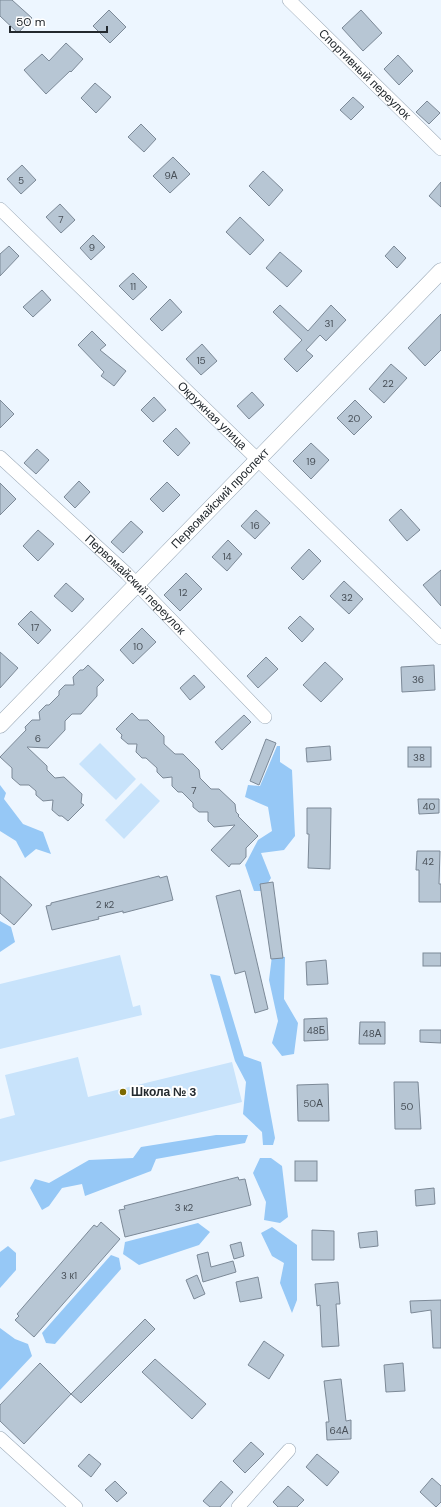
<svg xmlns="http://www.w3.org/2000/svg" width="441" height="1507" font-family="'DM Sans',sans-serif">
	<style>
		.green { fill: #c8e3fb }
		.forest { fill: #96c8f6 }
		.building { fill: #b7c6d4; stroke: #7c8997 }
		.lines { fill: none; stroke-linecap: round; stroke-linejoin: round }
		.minor-casing { stroke: #9ba9b7; stroke-width: 14 }
		.tertiary-casing { stroke: #9ba9b7; stroke-width: 17 }
		.minor { stroke: #fff; stroke-width: 13 }
		.tertiary { stroke: #fff; stroke-width: 16 }
		.poi-dot { fill: #7c6900; stroke: #fff; stroke-width: 1.5 }
		.labels { text-anchor: middle; stroke-width: 4; stroke-linejoin: round; paint-order: stroke }
		.number-label { font-size: 10px; fill: #485058 }
		.street-label { font-size: 12px; fill: #23292e; stroke: #fff }
		.poi-label { font-size: 12px; font-weight: bold; fill: #23292e; stroke: #fff; text-anchor: start }
	</style>
	<rect width="100%" height="100%" fill="#edf6ff"/>
	<g class="green">
		<polygon points="100,743 136,779 116,800 79,764"/>
		<polygon points="141,783 160,801 124,839 105,820"/>
		<polygon points="120,955 133,1007 140,1005 142,1015 0,1049 0,984"/>
		<polygon points="78,1057 88,1097 232,1062 242,1102 0,1162 0,1119 15,1115 5,1075"/>
	</g>
	<g class="forest">
		<polygon points="277,746 280,746 280,762 292,770 295,836 284,850 261,853 271,878 263,891 254,891 245,865 258,840 272,831 268,807 245,797 248,785 260,786"/>
		<polygon points="0,785 6,793 4,799 23,824 43,832 51,854 36,849 25,858 16,841 0,831"/>
		<polygon points="0,921 11,927 15,942 0,952"/>
		<polygon points="272,956 285,957 284,999 298,1023 294,1054 282,1056 272,1043 278,1021 269,980"/>
		<polygon points="210,974 220,976 244,1056 261,1062 275,1138 273,1145 263,1145 262,1132 243,1114 246,1082 235,1061"/>
		<polygon points="216,1135 248,1135 245,1143 156,1159 151,1171 85,1196 82,1184 62,1188 49,1206 42,1210 30,1188 35,1179 49,1183 89,1160 133,1158 141,1147"/>
		<polygon points="260,1158 271,1158 282,1166 288,1217 280,1223 264,1220 266,1202 253,1173"/>
		<polygon points="198,1223 210,1232 199,1245 139,1265 123,1254 125,1242"/>
		<polygon points="272,1227 297,1245 297,1300 292,1313 280,1283 284,1263 272,1256 261,1233"/>
		<polygon points="8,1246 16,1253 16,1270 0,1288 0,1252"/>
		<polygon points="111,1255 119,1258 121,1269 55,1344 46,1343 42,1333"/>
		<polygon points="0,1328 15,1339 28,1344 32,1356 0,1390"/>
	</g>
	<g class="building">
		<polygon points="0,0 12,0 32,18 18,33 0,16"/>
		<polygon points="109,10 126,27 110,43 93,26"/>
		<polygon points="361,10 382,33 363,51 342,28"/>
		<polygon points="66,43 83,59 71,72 70,71 46,94 24,70 42,54 49,61"/>
		<polygon points="398,55 413,71 399,85 384,69"/>
		<polygon points="95,83 111,97 96,113 81,98"/>
		<polygon points="353,97 364,107 351,120 340,110"/>
		<polygon points="427,101 440,113 429,124 416,112"/>
		<polygon points="141,124 156,139 144,152 128,137"/>
		<polygon points="173,157 190,174 170,193 153,176"/>
		<polygon points="22,165 36,180 21,194 7,179"/>
		<polygon points="263,171 283,190 269,206 249,186"/>
		<polygon points="441,182 441,207 429,196"/>
		<polygon points="60,204 75,220 61,233 46,217"/>
		<polygon points="240,217 264,240 250,255 226,232"/>
		<polygon points="93,235 105,247 91,260 80,248"/>
		<polygon points="9,246 19,256 0,276 0,254"/>
		<polygon points="394,246 406,258 397,268 385,256"/>
		<polygon points="280,252 302,271 287,287 266,268"/>
		<polygon points="133,273 147,287 133,300 119,286"/>
		<polygon points="42,290 51,300 33,317 23,307"/>
		<polygon points="170,299 182,312 162,331 150,319"/>
		<polygon points="280,305 308,331 331,305 346,320 326,341 320,335 306,350 313,356 297,372 284,359 302,340 273,312"/>
		<polygon points="441,314 441,350 425,366 408,348"/>
		<polygon points="92,331 106,345 100,350 126,371 114,386 101,376 104,372 78,345"/>
		<polygon points="202,344 217,361 201,375 186,359"/>
		<polygon points="391,364 407,378 384,403 369,389"/>
		<polygon points="252,392 264,405 249,419 237,406"/>
		<polygon points="154,397 166,410 153,422 141,410"/>
		<polygon points="0,400 14,414 0,428"/>
		<polygon points="355,400 372,417 354,435 337,418"/>
		<polygon points="176,428 190,443 178,456 163,441"/>
		<polygon points="311,443 329,460 311,479 293,461"/>
		<polygon points="37,449 49,460 36,474 24,463"/>
		<polygon points="79,481 90,492 75,508 64,497"/>
		<polygon points="167,482 180,495 163,512 150,499"/>
		<polygon points="0,483 16,499 0,515"/>
		<polygon points="401,509 420,530 407,541 389,520"/>
		<polygon points="256,510 270,523 255,539 241,526"/>
		<polygon points="131,521 143,532 123,553 111,542"/>
		<polygon points="38,530 54,544 38,561 23,546"/>
		<polygon points="228,540 242,554 227,571 212,557"/>
		<polygon points="309,549 321,561 303,580 291,568"/>
		<polygon points="441,570 441,606 423,585"/>
		<polygon points="186,573 202,589 180,611 164,595"/>
		<polygon points="344,581 363,599 349,614 330,596"/>
		<polygon points="66,583 84,599 72,612 54,596"/>
		<polygon points="31,611 51,630 38,644 18,624"/>
		<polygon points="300,616 314,629 302,642 288,628"/>
		<polygon points="142,628 156,642 133,664 120,650"/>
		<polygon points="0,652 18,668 0,688"/>
		<polygon points="266,657 278,669 258,688 247,676"/>
		<polygon points="325,662 343,679 321,702 303,685"/>
		<polygon points="88,665 104,680 97,687 97,696 81,714 72,714 65,721 65,730 48,748 27,747 47,766 47,770 55,778 64,777 82,794 81,803 84,805 68,821 62,816 59,816 52,810 53,800 43,801 36,795 36,791 29,785 20,785 12,778 12,768 0,757 26,730 25,727 32,720 40,720 39,712 46,705 49,705 59,695 59,691 65,685 74,685 73,677 80,670 83,670"/>
		<polygon points="434,665 435,690 402,692 401,667"/>
		<polygon points="194,675 205,687 190,700 180,688"/>
		<polygon points="132,713 139,720 148,720 164,736 164,744 175,754 183,754 199,770 200,778 211,789 219,789 235,804 236,812 239,815 238,816 258,836 246,848 246,857 240,864 231,864 229,867 211,850 235,825 214,827 208,821 208,812 199,812 193,807 193,803 182,792 178,792 172,786 172,777 163,778 157,772 157,768 146,758 142,758 136,752 137,744 128,744 121,738 122,735 116,729"/>
		<polygon points="244,715 251,722 222,750 215,742"/>
		<polygon points="266,739 276,743 259,785 250,781"/>
		<polygon points="330,746 331,760 307,762 306,748"/>
		<rect x="408" y="747" width="23" height="20"/>
		<polygon points="418,799 439,799 439,813 419,814"/>
		<polygon points="307,808 331,808 330,869 308,868 309,834 307,834"/>
		<polygon points="417,851 440,851 439,884 441,884 441,902 419,902 419,870 416,870"/>
		<polygon points="0,876 32,905 14,925 0,913"/>
		<polygon points="159,876 160,878 167,876 173,900 123,913 123,911 98,917 99,919 52,930 46,906 51,905 51,903"/>
		<polygon points="273,882 283,958 271,959 260,884"/>
		<polygon points="240,890 268,1009 255,1013 245,971 235,974 216,896"/>
		<rect x="423" y="953" width="18" height="13"/>
		<polygon points="326,960 328,984 307,985 306,962"/>
		<polygon points="327,1018 328,1040 304,1041 304,1019"/>
		<polygon points="360,1022 385,1022 385,1044 359,1044"/>
		<polygon points="420,1030 441,1030 441,1043 420,1042"/>
		<polygon points="394,1082 418,1082 421,1129 395,1129"/>
		<polygon points="328,1084 329,1121 298,1121 297,1085"/>
		<rect x="295" y="1161" width="22" height="20"/>
		<polygon points="238,1177 239,1180 245,1179 251,1205 125,1237 119,1210 125,1209 124,1206"/>
		<polygon points="434,1188 435,1204 416,1206 415,1190"/>
		<polygon points="101,1222 120,1239 34,1337 15,1320 19,1316 17,1314 94,1225 97,1227"/>
		<polygon points="312,1230 334,1231 334,1260 312,1260"/>
		<polygon points="377,1231 378,1246 360,1248 358,1233"/>
		<polygon points="241,1242 244,1256 234,1259 230,1245"/>
		<polygon points="208,1252 211,1267 233,1261 236,1272 203,1282 197,1255"/>
		<polygon points="197,1275 205,1294 194,1299 186,1280"/>
		<polygon points="258,1277 262,1298 240,1302 236,1282"/>
		<polygon points="338,1282 340,1304 336,1304 339,1346 322,1347 320,1305 317,1306 315,1284"/>
		<polygon points="441,1300 441,1348 433,1348 431,1310 411,1313 410,1301"/>
		<polygon points="145,1319 155,1329 81,1403 71,1394"/>
		<polygon points="264,1341 284,1355 269,1379 248,1365"/>
		<polygon points="155,1359 206,1404 192,1419 142,1372"/>
		<polygon points="40,1363 71,1394 24,1444 0,1421 0,1405"/>
		<polygon points="403,1363 405,1391 386,1392 384,1365"/>
		<polygon points="341,1379 346,1421 351,1420 351,1439 327,1440 326,1422 329,1422 324,1381"/>
		<polygon points="251,1442 264,1454 245,1473 233,1461"/>
		<polygon points="89,1454 101,1464 91,1477 78,1466"/>
		<polygon points="317,1454 339,1472 327,1486 306,1467"/>
		<polygon points="432,1478 441,1486 441,1502 436,1507 420,1492"/>
		<polygon points="115,1481 127,1493 117,1502 105,1490"/>
		<polygon points="221,1481 233,1492 220,1507 210,1507 203,1501"/>
		<polygon points="288,1486 304,1500 297,1507 278,1507 273,1502"/>
	</g>
	<g class="lines">
		<g class="minor-casing">
			<g id="minor">
				<path id="s1" d="M289,0L441,149"/>
				<path id="s2" d="M0,209L441,638"/>
				<path id="s3" d="M0,457L126,573L265,717"/>
				<polyline points="0,1438 76,1507"/>
				<polyline points="238,1507 289,1450"/>
			</g>
		</g>
		<g class="tertiary-casing">
			<g id="tertiary">
				<path id="s4" d="M0,725L441,271"/>
			</g>
		</g>
		<use href="#minor" class="minor"/>
		<use href="#tertiary" class="tertiary"/>
	</g>
	<circle class="poi-dot" cx="123" cy="1092" r="4"/>
	<g class="labels">
		<g class="number-label">
			<text x="171" y="179">9А</text>
			<text x="21" y="184">5</text>
			<text x="61" y="223">7</text>
			<text x="92" y="251">9</text>
			<text x="133" y="290">11</text>
			<text x="329" y="327">31</text>
			<text x="201" y="364">15</text>
			<text x="388" y="387">22</text>
			<text x="354" y="422">20</text>
			<text x="311" y="465">19</text>
			<text x="255" y="529">16</text>
			<text x="227" y="560">14</text>
			<text x="183" y="596">12</text>
			<text x="347" y="601">32</text>
			<text x="35" y="631">17</text>
			<text x="138" y="650">10</text>
			<text x="418" y="683">36</text>
			<text x="38" y="742">6</text>
			<text x="419" y="761">38</text>
			<text x="194" y="794">7</text>
			<text x="429" y="810">40</text>
			<text x="428" y="865">42</text>
			<text x="105" y="908">2 к2</text>
			<text x="316" y="1034">48Б</text>
			<text x="372" y="1037">48А</text>
			<text x="313" y="1107">50А</text>
			<text x="407" y="1110">50</text>
			<text x="184" y="1211">3 к2</text>
			<text x="69" y="1279">3 к1</text>
			<text x="339" y="1434">64А</text>
		</g>
		<g class="street-label">
			<text dy="4" stroke="none"><textPath href="#s1" startOffset="106">Спортивный переулок</textPath></text>
			<text dy="4" stroke="none"><textPath href="#s2" startOffset="296">Окружная улица</textPath></text>
			<text dy="4" stroke="none"><textPath href="#s4" startOffset="316">Первомайский проспект</textPath></text>
			<text dy="4" stroke="none"><textPath href="#s3" startOffset="186">Первомайский переулок</textPath></text>
		</g>
		<g class="poi-label">
			<text x="131" y="1096">Школа № 3</text>
		</g>
	</g>
	<path d="M10 26v6h97v-6" fill="none" stroke="#23292e" stroke-width="2"/>
	<text x="16" y="26" font-size="12" fill="#23292e" stroke="#ffffff" stroke-width="3" paint-order="stroke">50 m</text>
</svg>
